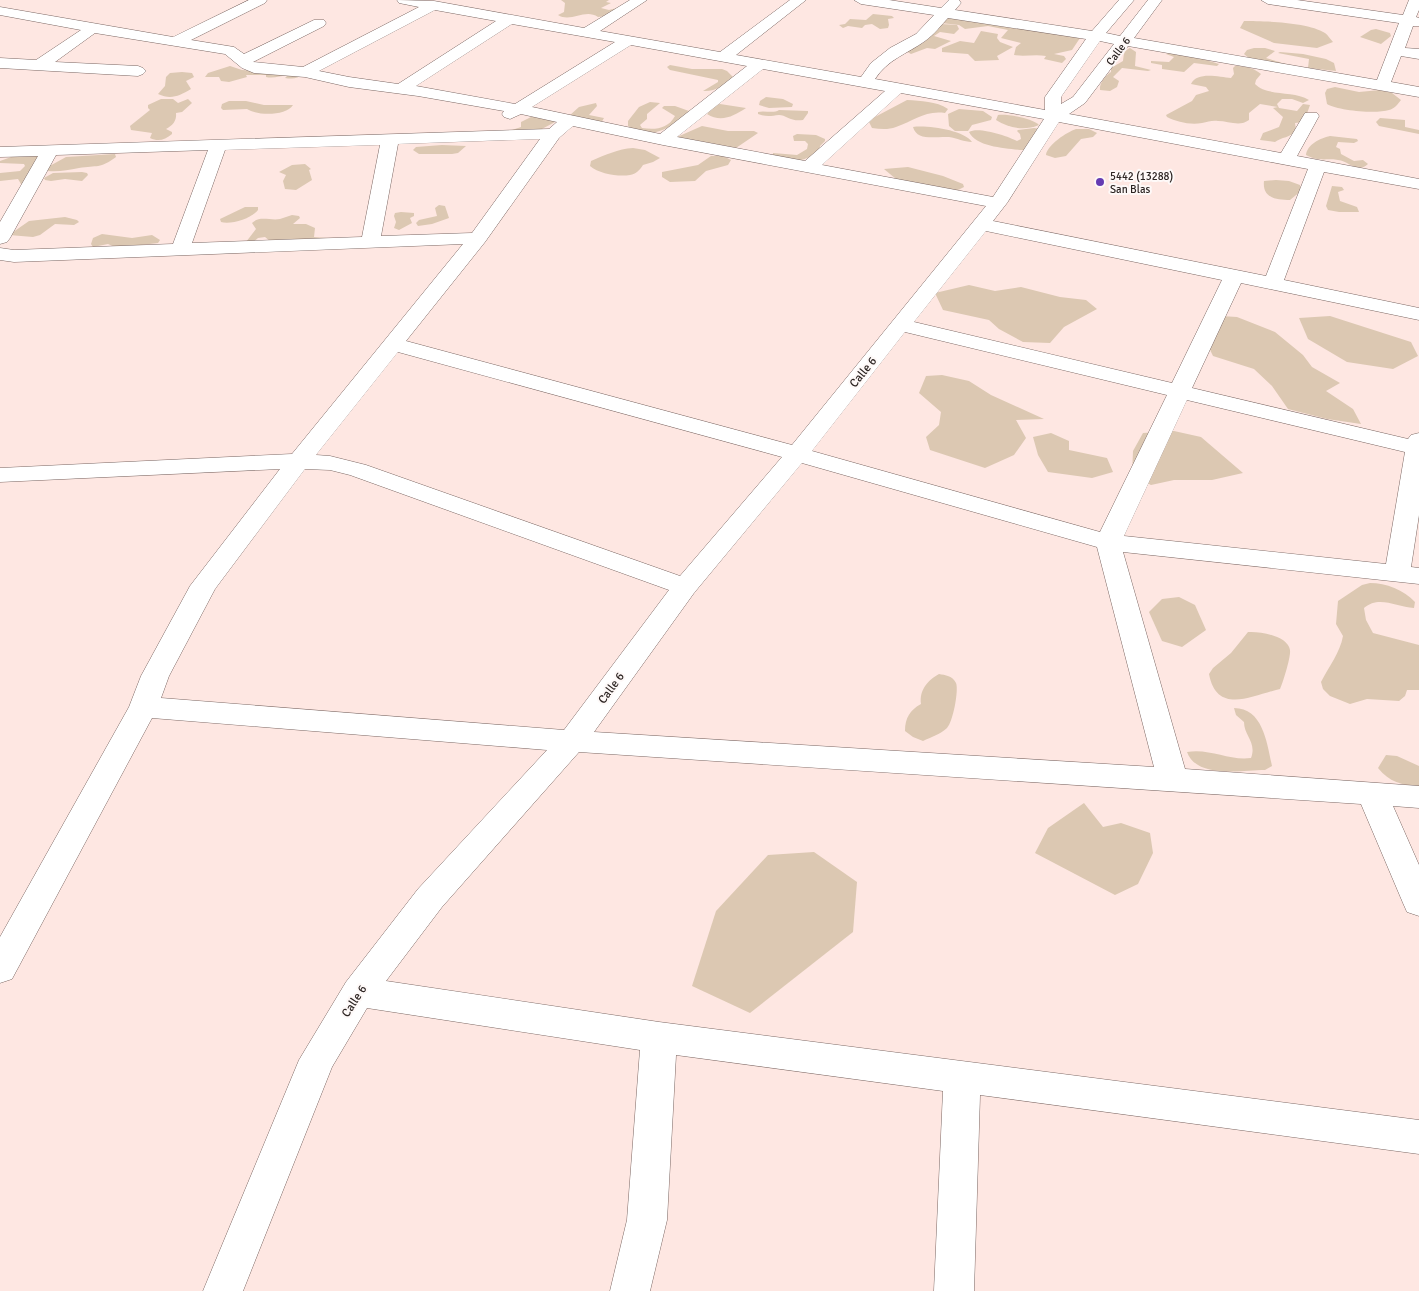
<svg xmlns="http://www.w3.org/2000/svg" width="1419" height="1291" font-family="Signika,sans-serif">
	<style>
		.green { fill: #dcc8b2 }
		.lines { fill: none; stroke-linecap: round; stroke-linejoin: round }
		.minor-casing { stroke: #7c6864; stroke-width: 1 }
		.minor { fill: #fff; fill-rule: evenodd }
		.poi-dot { fill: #653bb2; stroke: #fef9f8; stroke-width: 2 }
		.labels { text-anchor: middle; stroke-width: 4; stroke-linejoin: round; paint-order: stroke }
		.far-street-label { font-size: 11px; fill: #2c2422; stroke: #fef9f8 }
		.far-poi-label { font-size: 11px; fill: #2c2422; stroke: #fef9f8; text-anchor: start }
		.street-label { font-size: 12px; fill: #2c2422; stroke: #fef9f8 }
	</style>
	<rect width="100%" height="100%" fill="#fee7e2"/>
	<g class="green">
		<path d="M561,0H609L606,2L611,3L601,8L609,10L617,8L606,16L598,17C585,8 571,23 558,15L564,12L565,3Z"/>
		<polygon points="873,14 892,16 894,18 888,19 889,25 888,28 880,29 872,24 865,25 862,28 848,26 843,28 839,25 845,24 850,19 866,20"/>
		<path d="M941,17H955L960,20L965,19L1080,38L1072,50L1054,54L1064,56L1066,59L1062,63L1044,59L1046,56C1034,54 1025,57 1014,55L1016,47L1021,43L1001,38L1008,30L988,26L965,29L959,25L941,23Z"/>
		<path d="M1244,21C1264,21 1308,22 1325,33C1328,35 1330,39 1333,42L1317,48L1274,43L1240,28Z"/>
		<polygon points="941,24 957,25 959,29 954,34 940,32 934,36 951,41 935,49 927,48 911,54 904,50 923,43"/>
		<polygon points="1376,29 1390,33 1391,36 1381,44 1360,37 1371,30"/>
		<polygon points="981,31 998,34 997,38 1000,42 1013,47 997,56 999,60 975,61 968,54 942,52 942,48 960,41 974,43"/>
		<path d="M1130,48L1136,52L1135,66L1151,70L1148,71L1122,68L1113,77L1119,81L1117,87L1110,91L1100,90C1099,83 1106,75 1111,72V68L1123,61C1124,55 1123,51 1130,48Z"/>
		<polygon points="1254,48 1265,48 1275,51 1266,58 1289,65 1251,60 1244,54 1247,50"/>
		<polygon points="1280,52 1303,54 1326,59 1334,63 1336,71 1308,68 1309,59 1278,53"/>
		<polygon points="1169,53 1203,59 1219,64 1217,66 1194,63 1184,72 1162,69 1162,65 1151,63 1151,61 1169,62 1174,57 1166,54"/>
		<path d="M670,65L692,69H722L727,71L733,77C727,85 714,92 703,91L718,82V80L670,70L667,67Z"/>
		<path d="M230,66L242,70L303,74C298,79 292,79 285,78L287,76C283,75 274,79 266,77V75H246L247,77L229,82L221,81L219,77H205L208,73Z"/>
		<path d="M1235,66C1245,66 1254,68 1261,74L1256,80L1255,84C1268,97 1293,90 1309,100L1303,103L1292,99H1282L1277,104L1279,108L1297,111L1303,104L1310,105L1304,122L1295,123L1296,130C1291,138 1281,137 1275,142L1260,140L1263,133L1279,127L1283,117L1273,108L1278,107L1260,104L1249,113V120C1240,127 1228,121 1218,121C1212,120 1208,122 1202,123C1190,125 1177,122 1167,117L1166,115L1192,101L1196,95L1209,91L1206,87L1191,84C1197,71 1219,77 1231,78L1234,74L1233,68Z"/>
		<path d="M182,72L192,73L194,77L186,81L191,89C179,96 171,100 158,94L165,86L166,77L170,73Z"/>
		<path d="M1335,87L1359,92L1380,90L1392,93L1401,100C1398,104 1394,109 1389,110C1377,114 1339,111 1327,104L1325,93L1327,89Z"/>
		<polygon points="766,97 783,99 793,104 792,107 769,108 759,105 760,101"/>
		<path d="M161,99H173L178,103L188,99L192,103L182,112L176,113C177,121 172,126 166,129L172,132V134C165,140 158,142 150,138L152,133L131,130L130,126L150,110L148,108V105Z"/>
		<path d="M907,100C921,101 936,101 948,109L945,113C925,110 914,121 896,127C888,130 880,129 872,128L869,122L873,118Z"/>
		<path d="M229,101H246L264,105H293C286,116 258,116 247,109L223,110L221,108L222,104Z"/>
		<path d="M650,102L660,103L647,114V119L640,125L642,128C655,130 668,129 675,116L662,108L664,106H675L689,111L690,113C671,126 651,143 628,126V121L639,107Z"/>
		<polygon points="596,103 597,106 589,115 604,118 601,123 569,116 579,107"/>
		<path d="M720,104L746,108C734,116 721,123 707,114L715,105Z"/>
		<polygon points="959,109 983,111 992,117 991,120 972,125 968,131 955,131 949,126 948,114"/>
		<path d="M779,110L808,111V113L803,120C791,122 786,115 779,115C771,116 766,117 758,114V112C765,110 773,114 779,110Z"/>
		<path d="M998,115C1008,114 1032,118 1039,125C1024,131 1009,128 996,120Z"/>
		<polygon points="533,116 553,120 555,122 540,130 511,132 512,130 521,127 521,122"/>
		<polygon points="1380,118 1405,120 1405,127 1419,130 1419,134 1379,126 1376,122"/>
		<polygon points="702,126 728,131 754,131 758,133 736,148 677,137"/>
		<path d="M913,127C927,125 964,130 972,142C964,142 957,138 949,137C937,136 917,142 913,127Z"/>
		<path d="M1034,128L1040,129L1026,150H1020C1005,148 976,147 969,132C978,126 1008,136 1017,141L1021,139L1020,134L1017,131L1018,130Z"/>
		<path d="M1076,129H1089L1097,133L1093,137L1081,139L1066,156L1055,158L1046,155C1047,145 1067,132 1076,129Z"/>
		<path d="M797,134L816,135L825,139V141L820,146L819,151C800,165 795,160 773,155V153L797,155L807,149L808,144L805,141H794L793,136Z"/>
		<path d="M1330,136L1357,139L1358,141L1354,143L1338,142L1336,147L1340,149L1341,154L1354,161L1363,160L1368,164C1357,174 1349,161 1338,160C1326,158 1318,162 1306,155C1307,145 1320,138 1330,136Z"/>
		<polygon points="442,145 466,146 458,153 452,154 419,154 413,150 416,147"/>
		<path d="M633,148L645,150L660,158L653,162L643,165C640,170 636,174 630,175C619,177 599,174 590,166L591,161C605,155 618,149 633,148Z"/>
		<path d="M115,154L116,157C100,169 97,165 79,168C68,170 59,172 48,171L46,168L66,157Z"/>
		<polygon points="39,155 28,182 21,184 18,179 0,181 0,173 20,171 25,166 24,164 0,163 0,161 14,156"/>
		<polygon points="711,156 723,156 731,160 728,165 706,171 695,181 670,182 662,177 662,172 698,165"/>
		<polygon points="305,164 311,169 309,170 312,180 296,190 285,189 283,181 286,175 279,172 292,165"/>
		<polygon points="908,167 943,176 963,184 964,187 956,191 896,179 884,169"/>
		<polygon points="82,172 87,173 88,175 82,181 65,179 51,181 45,180 44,178 53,173"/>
		<path d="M1276,180L1289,181L1300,185L1301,191L1290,200C1276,200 1262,198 1264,181Z"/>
		<polygon points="1332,186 1342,187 1344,190 1338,192 1340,201 1357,207 1359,212 1339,212 1328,210 1326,206"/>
		<polygon points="439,205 445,206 449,218 432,224 418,226 416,223 419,220 437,216 435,208"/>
		<path d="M245,207H258V210C252,218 231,225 221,222L220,219Z"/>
		<polygon points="401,212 414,213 414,216 410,218 412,223 399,230 394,228 396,222 394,216 395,213"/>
		<path d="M292,215L299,216L300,218L293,224H306L315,228L314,237L342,239L271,242L265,237L258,238L251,244L246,242L256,229L252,223C260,215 270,221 280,219C284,218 288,216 292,215Z"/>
		<polygon points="65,217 77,220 79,222 74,225 55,224 40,235 33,237 9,235 29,221"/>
		<polygon points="102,234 132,238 152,235 160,240 158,243 117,248 108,244 93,247 91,244 93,238"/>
		<polygon points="969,285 995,291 1021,287 1060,297 1086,300 1097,309 1064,327 1050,343 1023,342 999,329 989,320 943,310 935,293"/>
		<polygon points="1205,315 1237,317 1275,332 1303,355 1312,367 1340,383 1326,391 1353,409 1361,424 1327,419 1288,409 1272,386 1254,369 1213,356 1200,329"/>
		<polygon points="1330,316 1411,342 1418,356 1393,369 1347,362 1308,339 1299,318"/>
		<polygon points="942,375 969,381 991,395 1044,419 1016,420 1026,438 1014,455 985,468 930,450 926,437 939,425 941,412 919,393 926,376"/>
		<polygon points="1174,431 1201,437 1243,473 1212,480 1174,480 1151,485 1132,475 1133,451 1143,433"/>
		<polygon points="1051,433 1069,441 1069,450 1107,458 1113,472 1092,478 1048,472 1038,455 1033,437"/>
		<path d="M1370,583C1386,583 1404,590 1415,602L1414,608C1396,607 1379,595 1364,608L1366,620L1373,633L1419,645V690H1407L1405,696L1399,701L1367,699L1350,704L1330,696L1323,689L1321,682C1329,666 1340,653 1343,636L1336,624L1338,601L1362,585Z"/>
		<polygon points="1179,597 1195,605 1206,630 1182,647 1162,641 1149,612 1162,599"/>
		<path d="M1248,632C1260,631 1288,636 1290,650C1291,657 1283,682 1280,689C1253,695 1217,716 1209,674L1213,668L1231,653Z"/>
		<path d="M939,674C945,675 953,676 956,683C959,690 953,722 947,728C941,734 931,737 923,741L913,737L905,731C905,718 910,710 921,704C919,690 928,680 939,674Z"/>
		<path d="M1234,708C1263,708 1267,743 1272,766L1265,770C1241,770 1197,779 1187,752C1210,748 1229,761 1251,758C1257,742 1244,736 1244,722L1236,715Z"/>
		<path d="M1386,755L1397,756L1419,766V787C1402,785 1389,782 1378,768Z"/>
		<polygon points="1084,803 1103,827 1121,823 1150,833 1153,853 1138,884 1115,895 1035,853 1048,828"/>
		<polygon points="814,852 857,882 853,932 750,1013 692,986 716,911 768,855"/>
	</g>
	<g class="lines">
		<g class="minor-casing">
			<path id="minor" d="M249,0H267L265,3L191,40L234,47L244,54L314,20H324L326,23L324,26L253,62L303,67L419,7L399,3L397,0L434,1L584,28L630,0H647L600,31L720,52L790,0H806L736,55L861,77L871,63L890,48L916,34L934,15L861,4L854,0H889L941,8L949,0H959L961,3L955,10L1092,31L1119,0H1134L1106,33L1120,36L1148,0H1162L1134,38L1377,80L1399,23L1268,4L1261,0H1297L1403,15L1409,0H1419V10L1416,17L1419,18V26H1413L1405,48L1419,49V59L1401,56L1391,82L1419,87V97L1128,46L1085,103L1069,114L1281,153L1305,113H1317L1319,116L1297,156L1419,179V189L1324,172L1284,280L1419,308V320L1241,283L1192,388L1408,439L1411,435L1419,433V515L1411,567L1419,568V584L1123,552L1185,769L1419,786V808L1393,806L1419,865V916L1407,912L1403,903L1361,804L579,752L442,907L386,981L659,1022L1419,1120V1154L980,1095L974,1291H934L943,1091L676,1055L667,1220L650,1291H610L627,1220L640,1050L367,1008L332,1067L243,1291H203L299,1060L346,982L418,889L547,750L152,718L12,979L0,983V937L129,707L141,676L190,586L280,469L0,482V468L292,454L463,244L14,262L0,260V248L14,250L173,244L208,150L56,155L10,238L7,242L0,244V222L38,156L0,157V147L549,129L557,122L521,114L510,119L504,117L502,114L504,111L418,96L349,87L305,77L254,73L242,68L225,54L95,33L55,62L138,66L143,68L146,71L143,74L138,76L0,68V58L36,60L81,30L0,15V7L173,37ZM435,10L496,21L398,84L349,77L319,71ZM948,18L1086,39L1045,97V110L875,79C888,59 907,54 925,41C934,35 941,25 948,18ZM512,24L615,42L515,104L416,86ZM1100,41L1114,44L1073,97L1061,104V97ZM631,45L747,66L660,134L532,107ZM763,69L885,91L805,161L677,137ZM901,93L1044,119L993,197L822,165ZM1059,122L1308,169L1266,276L993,221L1007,203ZM573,126L663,145L986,206L792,445L406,341L485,242L559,138ZM540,139L472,233L381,236L398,144ZM380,145L362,237L192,243L225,150ZM986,231L1222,280L1172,383L914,322ZM905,332L1167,395L1100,532L812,451ZM398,352L782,457L680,576L366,465L330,456L316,455ZM1187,400L1405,452L1386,564L1124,536ZM802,463L1097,547L1154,767L594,732L694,593ZM305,469L330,470L350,475L669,590L564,730L161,698L169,676L215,589Z"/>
		</g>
		<use href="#minor" class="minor"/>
	</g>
	<circle class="poi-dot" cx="1100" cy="182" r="5"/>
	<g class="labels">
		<g class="far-street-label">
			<text transform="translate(1118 51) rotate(-53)" y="4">Calle 6</text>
		</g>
		<g class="far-poi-label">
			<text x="1110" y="180">5442 (13288)<tspan x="1110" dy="13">San Blas</tspan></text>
		</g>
		<g class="street-label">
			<text transform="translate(863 372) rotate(-51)" y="4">Calle 6</text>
			<text transform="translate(611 688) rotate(-54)" y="4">Calle 6</text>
			<text transform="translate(354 1001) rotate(-57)" y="4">Calle 6</text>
		</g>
	</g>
</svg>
